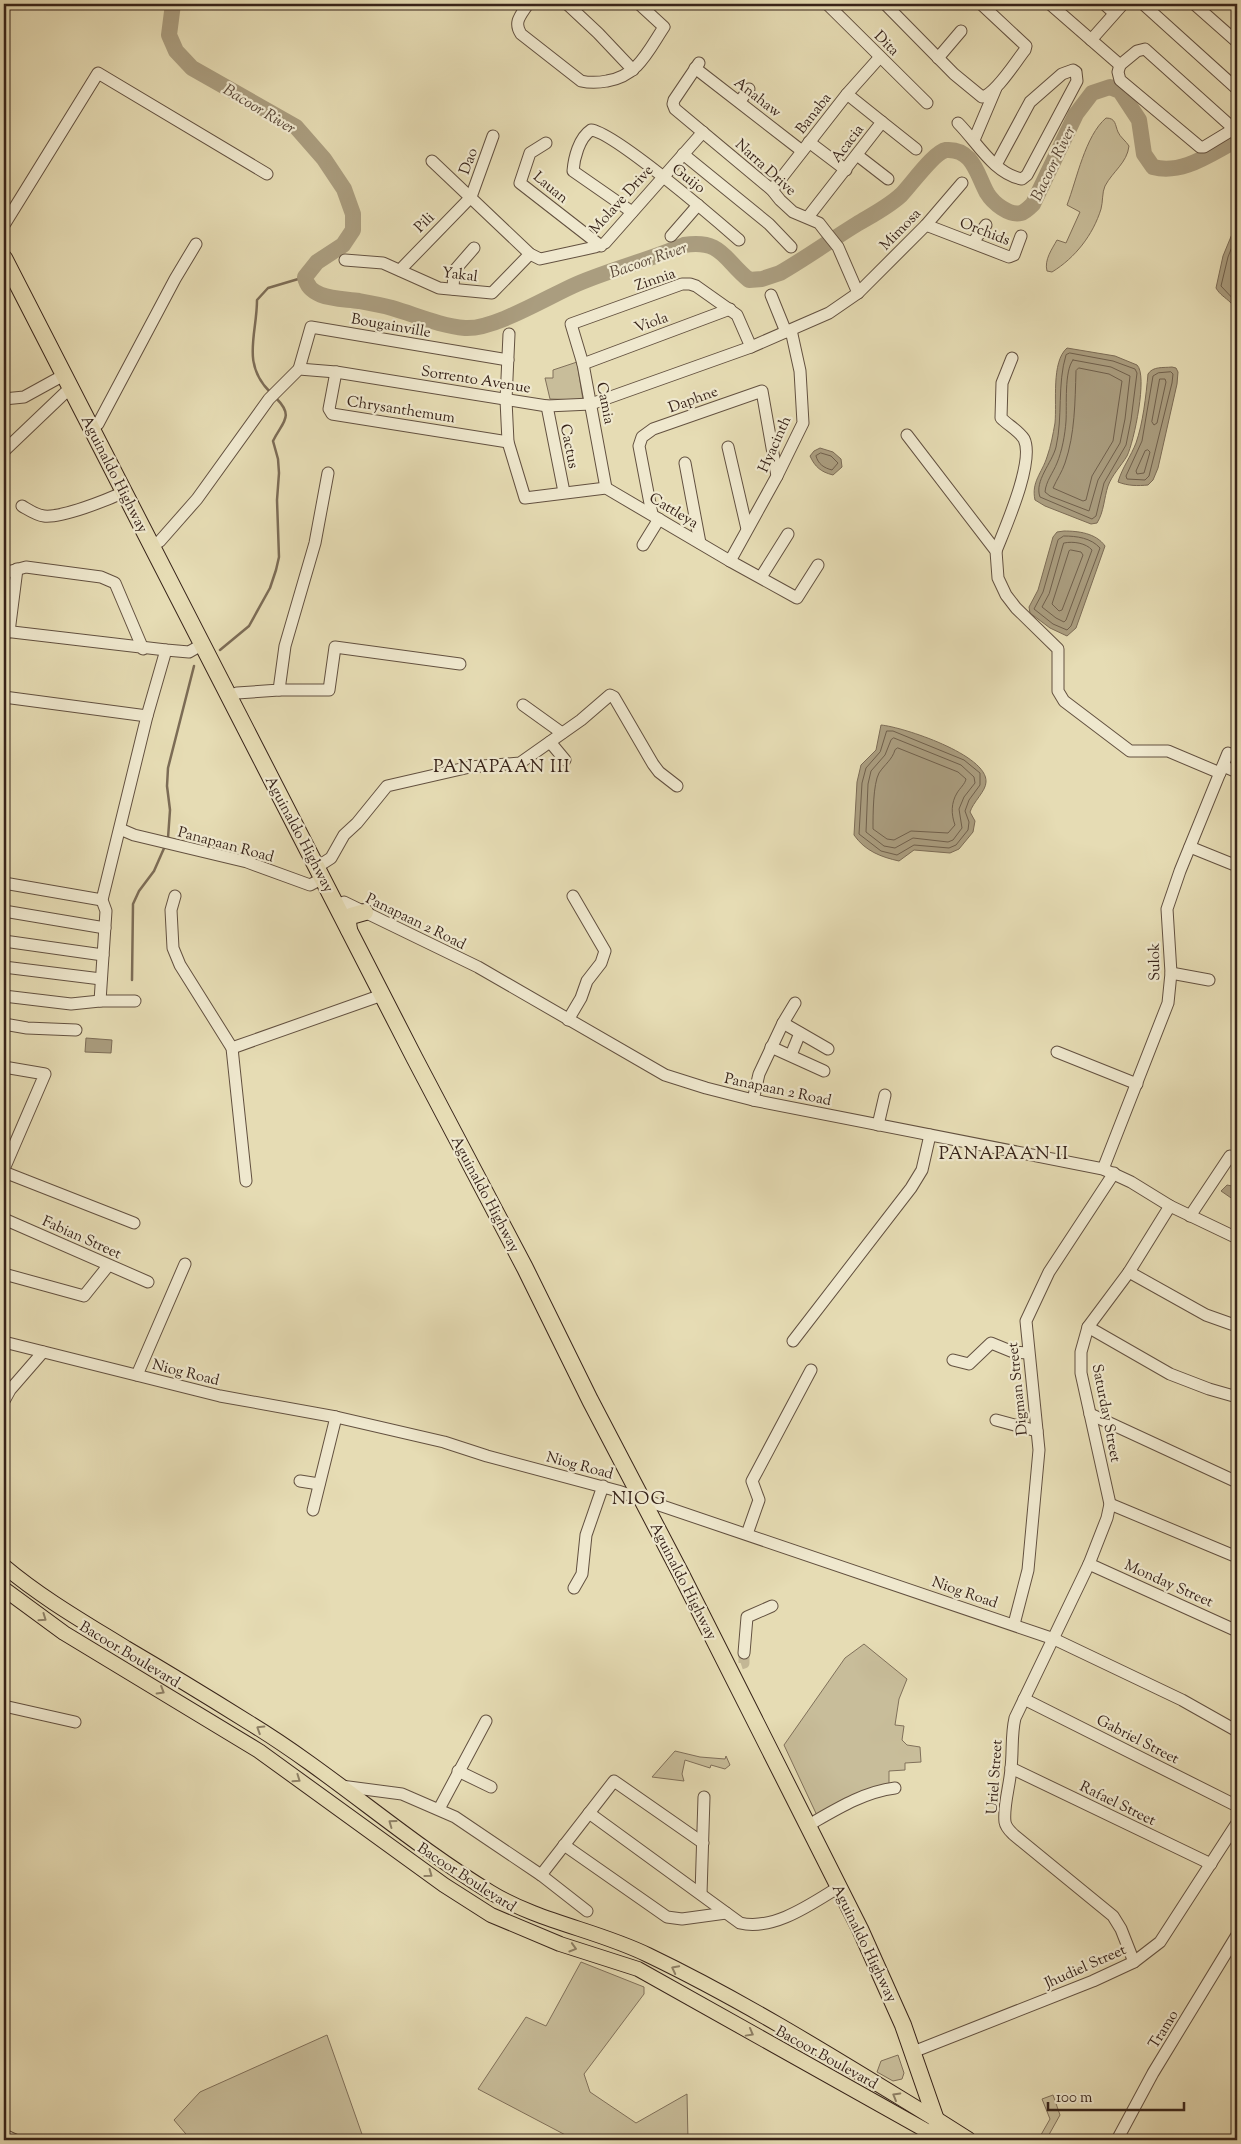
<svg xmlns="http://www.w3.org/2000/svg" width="1241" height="2144" font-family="'Sorts Mill Goudy',serif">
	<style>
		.green { fill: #c8bd9a; stroke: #80705a }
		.water { fill: #aa9d7f; stroke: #7c6c56 }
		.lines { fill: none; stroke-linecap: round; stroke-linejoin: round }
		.shore { stroke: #70604c; stroke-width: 1 }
		.stream { stroke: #7c6c56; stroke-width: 2.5 }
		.river { stroke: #aa9d7f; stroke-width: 16 }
		.minor-tunnel { stroke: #c3b795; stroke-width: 11; stroke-dasharray: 11 5.5; stroke-linecap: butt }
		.minor-casing { stroke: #635140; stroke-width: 13 }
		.major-casing { stroke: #372319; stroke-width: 16 }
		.highway-casing { stroke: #372319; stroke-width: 18 }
		.minor { stroke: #efe8ce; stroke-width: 11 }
		.major { stroke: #e6dcb4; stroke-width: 14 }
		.highway { stroke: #e6dcb4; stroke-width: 16 }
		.oneway { stroke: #8e8066 }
		.labels { text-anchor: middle; stroke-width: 4.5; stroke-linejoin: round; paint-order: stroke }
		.street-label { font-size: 15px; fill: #372319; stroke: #efe8ce }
		.water-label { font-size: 16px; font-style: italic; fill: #5a4838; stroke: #efe8ce }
		.quarter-label { font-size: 18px; letter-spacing: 1px; fill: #372319; stroke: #efe8ce }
	</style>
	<rect width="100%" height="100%" fill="#e6dcb4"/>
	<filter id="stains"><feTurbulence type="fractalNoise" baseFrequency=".004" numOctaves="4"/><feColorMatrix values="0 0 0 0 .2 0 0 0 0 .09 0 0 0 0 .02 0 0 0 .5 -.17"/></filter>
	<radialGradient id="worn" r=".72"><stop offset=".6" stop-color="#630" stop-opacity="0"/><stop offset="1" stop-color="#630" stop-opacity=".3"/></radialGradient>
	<g class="green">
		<path d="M1106,118C1116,118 1115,125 1118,132C1120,137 1126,141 1129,146C1127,163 1113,171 1105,186C1102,192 1103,202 1101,209C1093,235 1075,258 1052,272L1047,271C1044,260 1052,249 1057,240L1066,243L1080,212L1067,205C1077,179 1085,136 1106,118Z"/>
		<polygon points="577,362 583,400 550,399 545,378 553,378 553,370"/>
		<polygon points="864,1644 907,1679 899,1699 895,1725 904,1726 902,1740 907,1745 920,1747 921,1762 905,1763 905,1770 889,1771 889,1787 821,1824 784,1745 845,1658"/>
		<polygon points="675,1751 700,1757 725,1759 726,1756 730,1765 725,1769 711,1765 710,1768 685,1760 682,1774 684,1781 652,1777"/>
		<polygon points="581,1962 644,1987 644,1994 584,2074 590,2092 636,2123 687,2094 688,2140 575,2140 478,2089 526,2017 546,2026"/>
		<polygon points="327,2035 364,2140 191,2140 174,2120 200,2092"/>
		<polygon points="898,2055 904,2073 902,2079 893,2081 877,2072 881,2061"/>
		<polygon points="1053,2095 1060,2115 1046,2140 1038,2140 1050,2119 1042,2099"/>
	</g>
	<g class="water">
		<path d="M1237,222V343C1236,331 1241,312 1231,303C1225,297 1220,295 1216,288L1223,256Z"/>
		<path d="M1067,348L1115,356L1137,365C1148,375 1134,442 1127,456C1121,466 1112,475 1108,486C1104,498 1104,512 1097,523L1091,524L1045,506L1035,500C1031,482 1042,473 1047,457C1051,446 1053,434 1055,423C1057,402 1051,362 1067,348Z"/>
		<path d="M1172,367L1176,368L1178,372L1177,384L1158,468L1153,480L1148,485C1138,486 1128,486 1118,482C1122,468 1131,456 1136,443C1143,423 1146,396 1148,374C1153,366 1163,368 1172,367Z"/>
		<path d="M820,448L833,452L841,459L842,467L833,475C821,472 815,467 810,456L814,451Z"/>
		<path d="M1064,531C1078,531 1096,533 1105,546L1076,628L1067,636L1050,628L1030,613L1029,607L1038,590L1053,537L1057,532Z"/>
		<path d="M881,725C903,727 988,755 986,782C986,791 973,802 970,812L975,821L973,832L959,849L950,853L914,850L899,861C881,857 865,851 854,835L857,782L861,765L876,750Z"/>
		<polygon points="86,1038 112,1040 111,1053 85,1052"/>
		<polygon points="1227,1185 1237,1187 1237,1202 1221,1191"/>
	</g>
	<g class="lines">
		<g class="shore">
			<polyline points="1237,234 1228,257 1221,286 1237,303"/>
			<path d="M1070,353L1113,361L1135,369L1137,373L1131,420L1126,445L1104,483L1096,516L1092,519L1040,497C1034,481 1052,463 1056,447C1063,417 1057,384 1066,355Z"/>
			<path d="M1073,360L1111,367L1130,376L1125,419L1120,443L1098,480L1089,511L1050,496L1045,492C1046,481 1053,473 1057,463C1062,451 1065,435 1066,421C1067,406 1064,371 1073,360Z"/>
			<path d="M1079,368L1109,374L1122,381L1113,441L1092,476L1086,500L1083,501L1053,488C1057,479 1062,472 1065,463C1075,434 1075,402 1076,371Z"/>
			<polygon points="1171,372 1173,374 1172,383 1149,476 1145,480 1127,479 1126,476 1142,441 1153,376 1158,373"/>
			<polygon points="1160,379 1165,379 1166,382 1157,423 1154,425 1152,422"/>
			<polygon points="1148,450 1150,452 1144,473 1137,474 1136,471 1145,451"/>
			<path d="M821,453L831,456L838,463L832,470C824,468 818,464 816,456Z"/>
			<path d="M1064,536C1077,536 1091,538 1100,548L1071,626L1067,630L1053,624L1034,609L1043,592L1058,540Z"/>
			<path d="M1064,543C1073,541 1086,543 1092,550L1066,620L1064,622L1056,618L1042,607L1049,594Z"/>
			<polygon points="1071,550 1081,552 1083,555 1062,610 1059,611 1052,604 1069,551"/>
			<polygon points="887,731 893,731 964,760 980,773 980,785 969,800 965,811 969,822 968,830 956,845 949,848 914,845 897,855 881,851 859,834 862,783 866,768 880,752"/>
			<polygon points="894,738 961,765 974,777 975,783 964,797 959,809 962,828 953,840 948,842 913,838 895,848 884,846 866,832 868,784 871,771 885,755 891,740"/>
			<path d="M898,748L958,772L966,779C965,784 960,788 957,793C951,803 951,814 955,825L948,833L911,831L894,840L887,839L873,829C873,815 873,784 879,773C885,764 892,760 895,750Z"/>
		</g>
		<g class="stream">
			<path d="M270,392C241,363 257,335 257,300L268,288L305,277"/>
			<path d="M220,650L249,626L270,588L276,570L279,557L277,500L279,473L278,459L273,441C282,422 295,417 276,398"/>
			<polyline points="168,838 170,810 167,786 168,768 194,666"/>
			<polyline points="132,980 133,904 139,891 154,871 165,846"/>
		</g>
		<path class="river" d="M173,4L169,35L176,51L192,68L296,127L324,159L344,189L353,214V230L343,245L317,262L305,277C309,300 340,298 359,301C370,303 381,305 392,308C416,315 440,326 465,328C494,330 549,296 577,284C612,269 649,260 684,245C722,239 724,260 749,280L762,279L780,273C806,258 831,240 857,224C872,215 888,207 901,195C911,185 934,152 946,150C973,148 977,175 987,193C993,203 1009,216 1021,213C1025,212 1030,207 1033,204L1076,114L1092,93L1110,87L1120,91L1139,120L1144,154L1153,167C1183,175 1211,153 1237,140"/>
		<polyline class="minor-tunnel" points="741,1664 744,1663 744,1653"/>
		<g class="minor-casing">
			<g id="minor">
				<path d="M528,4C521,15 513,22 521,34L581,81C590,83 597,83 607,81C638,76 648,51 664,27L639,4"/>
				<polyline points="567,4 598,33 633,70"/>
				<polyline points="827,4 927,103"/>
				<path d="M885,4L954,74L982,97C996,94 1016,61 1025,50L1026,46L981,4"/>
				<polyline points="1050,4 1120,65 1137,51 1145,49 1234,129"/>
				<polyline points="1104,4 1114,13"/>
				<polyline points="1143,4 1237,89"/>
				<polyline points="1194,4 1237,42"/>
				<polyline points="1091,40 1123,4"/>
				<polyline points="938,58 961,31"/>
				<polyline points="699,63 674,100 673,104 675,109 772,190 780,200 793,212 819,223 826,232 838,247 858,293"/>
				<polyline points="1120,65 1118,72 1120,80 1200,147 1204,147 1237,127"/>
				<polyline points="695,68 802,151"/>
				<polyline points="740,101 749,89"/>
				<polyline points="882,122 916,149"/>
				<path d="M958,123C977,142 994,174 1022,179L1027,175L1077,81L1076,72L1073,70L1062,74L1030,102L996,165"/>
				<polyline points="974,140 996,88"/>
				<polyline points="809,142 846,170"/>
				<polyline points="546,143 530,153 520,183 601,246"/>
				<polyline points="683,154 769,224 791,247"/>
				<polyline points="857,155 888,179"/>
				<polyline points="432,161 530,254 540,259 595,247 605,243 703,132"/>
				<polyline points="772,190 847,94 880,57"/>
				<path d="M632,212L573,171C574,158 579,138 591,130C614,132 716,220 739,240"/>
				<polyline points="808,217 882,122 847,94"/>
				<polyline points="4,225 98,73 267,174"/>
				<polyline points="926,225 1009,257 1014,255 1021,236"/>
				<polyline points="671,236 698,205"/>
				<polyline points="973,242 986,225"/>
				<polyline points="345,260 383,263 439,288 492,293 530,254"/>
				<polyline points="400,270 471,197 493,136"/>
				<polyline points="453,289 454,271 474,248"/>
				<polyline points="771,295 786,332"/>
				<polyline points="509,334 506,400 508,442 525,498 606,488 730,561 797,598 818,565"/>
				<polyline points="583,364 730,309"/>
				<polyline points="299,369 311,327 508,360"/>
				<polyline points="336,372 329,409 332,414 508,442"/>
				<polyline points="4,399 24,397 64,375"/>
				<polyline points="547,406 564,492"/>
				<polyline points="91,428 98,424 175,279 196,244"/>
				<polyline points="907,435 996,551 998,578 1006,595 1016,608 1058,649 1058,691 1064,701 1130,751 1168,751 1220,773"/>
				<polyline points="728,447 747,529"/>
				<polyline points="4,451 70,388"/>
				<polyline points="685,463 700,543"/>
				<polyline points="606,488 583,364 571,324 682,284 690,284 696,286 737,315 751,347"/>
				<path d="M22,506C29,510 36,515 44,516C62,518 107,500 124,492"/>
				<polyline points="652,514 639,446 642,437 653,429 762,391 777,476"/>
				<polyline points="643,545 659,519"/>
				<polyline points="152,546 160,541 197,499 269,399 299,369 336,372 547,406 591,404 751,347 829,313 858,293 926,225 962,183"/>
				<path d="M996,551C1005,528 1035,461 1024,439C1019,431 1008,425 1001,418L1002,383L1012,358"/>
				<polyline points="730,561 777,476 803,423 800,371 791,330"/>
				<polyline points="4,573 26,567 101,577 115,583 143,649"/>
				<polyline points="761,577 788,534"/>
				<polyline points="4,631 166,650 189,652 203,644"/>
				<polyline points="9,632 17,569"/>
				<polyline points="279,690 329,690 335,647 460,664"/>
				<polyline points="4,697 147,716"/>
				<polyline points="229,698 237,693 279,690 285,646 315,543 328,473"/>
				<polyline points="523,705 562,733"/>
				<polyline points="550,742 565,760"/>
				<polyline points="1223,766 1237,772"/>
				<polyline points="120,829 134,835 247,862 310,885 323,878"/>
				<polyline points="1190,847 1237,866"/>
				<polyline points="317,867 331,858 344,835 357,823 387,786 470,767 520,763 581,720 610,695 614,697 653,764 659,772 677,786"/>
				<polyline points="4,883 102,900"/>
				<polyline points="175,896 171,910 173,948 180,965 232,1048 246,1181"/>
				<polyline points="337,905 344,902 478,967 665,1075 706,1088 753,1100 1103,1169 1131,1182 1170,1206 1237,1238"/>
				<polyline points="4,911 105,928"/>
				<polyline points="4,941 103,955"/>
				<polyline points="4,967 101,979"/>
				<polyline points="1171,973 1209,980"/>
				<polyline points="4,996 71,1004 100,1001 135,1001"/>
				<polyline points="100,1001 106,911 102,900 147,716 166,650"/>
				<polyline points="568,1020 581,998 587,981 601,963 605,951 573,896"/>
				<polyline points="783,1023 828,1049"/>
				<polyline points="4,1024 27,1028 76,1030"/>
				<polyline points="771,1047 824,1071"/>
				<polyline points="232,1048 382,995"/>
				<polyline points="1057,1052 1137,1084"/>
				<polyline points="791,1055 800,1033"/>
				<polyline points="4,1067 45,1074 4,1169"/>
				<polyline points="753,1100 759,1074 783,1023 795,1003"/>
				<polyline points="878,1125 885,1095"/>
				<polyline points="1103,1169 1168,1003 1171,973 1167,909 1180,871 1228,753"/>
				<polyline points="4,1172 134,1223"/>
				<polyline points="1190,1216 1230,1156 1237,1158"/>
				<polyline points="4,1219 148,1282"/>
				<polyline points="1129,1272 1206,1315 1237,1326"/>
				<polyline points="4,1274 84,1296 108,1266"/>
				<polyline points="1088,1327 1170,1374 1209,1389 1237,1397"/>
				<polyline points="793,1341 911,1188 922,1170 930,1135"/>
				<polyline points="4,1342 220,1396 336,1417 444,1442 487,1456 618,1491 1054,1639 1182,1700 1237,1731"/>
				<polyline points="953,1360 969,1364 991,1343 1013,1352 1028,1353"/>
				<polyline points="137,1375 185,1264"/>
				<polyline points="4,1401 10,1390 43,1352"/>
				<polyline points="1090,1414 1237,1482"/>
				<polyline points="996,1420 1037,1431"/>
				<polyline points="300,1481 319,1484"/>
				<polyline points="1110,1504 1237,1557"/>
				<polyline points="313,1510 336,1417"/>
				<polyline points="747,1534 759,1500 752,1481 811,1370"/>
				<polyline points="1089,1564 1237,1631"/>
				<polyline points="574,1588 582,1574 586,1535 603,1486"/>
				<polyline points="1014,1624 1028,1570 1039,1450 1026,1321 1049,1272 1114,1173"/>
				<polyline points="744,1653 747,1617 772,1606"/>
				<polyline points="1024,1699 1237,1806"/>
				<polyline points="4,1706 75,1722"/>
				<polyline points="1011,1768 1211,1864"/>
				<polyline points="458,1771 491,1787"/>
				<polyline points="341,1786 402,1794 455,1817 541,1875 587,1911"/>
				<polyline points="439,1809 486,1721"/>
				<path d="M589,1813L740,1923C774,1931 811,1904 839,1887"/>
				<path d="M807,1826C835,1810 863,1792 895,1788"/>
				<polyline points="564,1845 667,1917 682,1919 726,1913"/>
				<polyline points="541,1875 614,1781 703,1843"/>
				<polyline points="701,1894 704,1797"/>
				<path d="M1134,1962L1121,1929L1113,1916L1014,1835C1010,1831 1006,1828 1005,1822C1003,1806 1010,1785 1011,1768C1013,1751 1011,1735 1015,1718L1089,1564L1107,1518L1110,1504L1081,1373V1352L1088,1327L1129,1272L1170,1206"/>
				<polyline points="913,2052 1093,1981 1134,1962 1160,1942 1237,1823"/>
				<polyline points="4,2135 15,2140"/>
				<polyline points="1117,2140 1153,2073 1237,1935"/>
			</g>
		</g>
		<g class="major-casing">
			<g id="major">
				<path d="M4,1566C42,1598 84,1622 126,1648C167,1672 208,1697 248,1722C332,1773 406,1841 490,1892C539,1922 597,1930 648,1955C748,2003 843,2063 938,2121"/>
				<polyline points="4,1589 64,1633 259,1751 444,1885 491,1915 560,1944 638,1969 943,2140"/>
			</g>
		</g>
		<g class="highway-casing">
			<g id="highway">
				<polyline points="4,258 415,1059 525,1268 590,1400 681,1574 860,1929 903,2025 943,2140"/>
				<polyline points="349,930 348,922 351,916 365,912"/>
				<polyline points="938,2121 968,2140"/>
			</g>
		</g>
		<use href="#minor" class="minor"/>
		<use href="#major" class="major"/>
		<use href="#highway" class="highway"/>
	</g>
	<defs><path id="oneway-chevron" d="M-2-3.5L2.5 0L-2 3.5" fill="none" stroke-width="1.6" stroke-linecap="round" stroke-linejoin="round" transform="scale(1.25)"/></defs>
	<g class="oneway">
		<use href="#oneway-chevron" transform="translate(43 1618) rotate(35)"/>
		<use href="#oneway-chevron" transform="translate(161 1691) rotate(31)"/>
		<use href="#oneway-chevron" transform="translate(260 1729) rotate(-148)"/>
		<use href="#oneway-chevron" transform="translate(297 1779) rotate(35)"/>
		<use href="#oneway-chevron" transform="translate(392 1823) rotate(-144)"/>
		<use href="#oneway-chevron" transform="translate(429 1874) rotate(36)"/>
		<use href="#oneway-chevron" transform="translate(573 1948) rotate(17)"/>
		<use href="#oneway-chevron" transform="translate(675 1969) rotate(-153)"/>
		<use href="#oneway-chevron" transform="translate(750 2033) rotate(29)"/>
		<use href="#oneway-chevron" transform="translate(896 2096) rotate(-150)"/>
	</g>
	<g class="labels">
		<g class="street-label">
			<text transform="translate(887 43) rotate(45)" y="5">Dita</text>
			<text transform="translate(758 97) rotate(38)" y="5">Anahaw</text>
			<text transform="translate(813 113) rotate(-52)" y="5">Banaba</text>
			<text transform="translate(847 143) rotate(-53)" y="5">Acacia</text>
			<text transform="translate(468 161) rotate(-70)" y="5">Dao</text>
			<text transform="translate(766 167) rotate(42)" y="5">Narra Drive</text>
			<text transform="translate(689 178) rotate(38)" y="5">Guijo</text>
			<text transform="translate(551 187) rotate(40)" y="5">Lauan</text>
			<text transform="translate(621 199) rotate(-48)" y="5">Molave Drive</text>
			<text transform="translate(424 222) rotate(-45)" y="5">Pili</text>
			<text transform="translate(900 229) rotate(-46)" y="5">Mimosa</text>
			<text transform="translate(985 231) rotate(21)" y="5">Orchids</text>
			<text transform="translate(460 274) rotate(7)" y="5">Yakal</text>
			<text transform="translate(655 279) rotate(-19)" y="5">Zinnia</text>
			<text transform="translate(651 322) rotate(-20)" y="5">Viola</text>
			<text transform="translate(391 325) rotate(10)" y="5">Bougainville</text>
			<text transform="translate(476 379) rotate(9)" y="5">Sorrento Avenue</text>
			<text transform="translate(693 399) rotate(-20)" y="5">Daphne</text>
			<text transform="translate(606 403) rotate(79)" y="5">Camia</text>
			<text transform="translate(401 409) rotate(9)" y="5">Chrysanthemum</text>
			<text transform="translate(774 444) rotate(-66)" y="5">Hyacinth</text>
			<text transform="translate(570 446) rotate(79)" y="5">Cactus</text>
			<text transform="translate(115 474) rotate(63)" y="5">Aguinaldo Highway</text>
			<text transform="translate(674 510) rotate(31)" y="5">Cattleya</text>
			<text transform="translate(300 834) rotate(62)" y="5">Aguinaldo Highway</text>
			<text transform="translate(226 844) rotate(15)" y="5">Panapaan Road</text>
			<text transform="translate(416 921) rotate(26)" y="5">Panapaan 2 Road</text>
			<text transform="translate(1154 962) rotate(-91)" y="5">Sulok</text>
			<text transform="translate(778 1089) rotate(12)" y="5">Panapaan 2 Road</text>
			<text transform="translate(486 1194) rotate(62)" y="5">Aguinaldo Highway</text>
			<text transform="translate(82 1237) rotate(24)" y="5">Fabian Street</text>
			<text transform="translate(186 1372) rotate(14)" y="5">Niog Road</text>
			<text transform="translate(1017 1389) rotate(-96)" y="5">Digman Street</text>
			<text transform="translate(1107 1413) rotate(79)" y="5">Saturday Street</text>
			<text transform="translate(580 1465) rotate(15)" y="5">Niog Road</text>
			<text transform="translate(684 1581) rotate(63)" y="5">Aguinaldo Highway</text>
			<text transform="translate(1169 1583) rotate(24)" y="5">Monday Street</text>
			<text transform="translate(965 1592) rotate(19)" y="5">Niog Road</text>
			<text transform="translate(130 1654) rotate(31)" y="5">Bacoor Boulevard</text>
			<text transform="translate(1138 1739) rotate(27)" y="5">Gabriel Street</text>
			<text transform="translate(994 1777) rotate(-86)" y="5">Uriel Street</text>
			<text transform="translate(1118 1803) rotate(26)" y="5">Rafael Street</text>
			<text transform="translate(467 1877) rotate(33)" y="5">Bacoor Boulevard</text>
			<text transform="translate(865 1943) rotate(64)" y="5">Aguinaldo Highway</text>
			<text transform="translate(1085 1966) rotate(-24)" y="5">Jhudiel Street</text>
			<text transform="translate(1163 2029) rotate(-58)" y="5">Tramo</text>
			<text transform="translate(827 2057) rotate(29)" y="5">Bacoor Boulevard</text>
		</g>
		<g class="water-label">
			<text transform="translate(260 108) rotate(31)" y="6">Bacoor River</text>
			<text transform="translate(1052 163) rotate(-64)" y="6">Bacoor River</text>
			<text transform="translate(648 259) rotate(-19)" y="6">Bacoor River</text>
		</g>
		<g class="quarter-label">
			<text x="502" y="772">PANAPAAN III</text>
			<text x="1004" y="1159">PANAPAAN II</text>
			<text x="639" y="1504">NIOG</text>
		</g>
	</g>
	<rect width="1241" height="2144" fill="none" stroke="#e6dcb4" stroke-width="20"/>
	<rect x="5" y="5" width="1231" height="2134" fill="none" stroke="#372319" stroke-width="2.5"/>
	<rect x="10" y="10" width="1221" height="2124" fill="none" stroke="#372319"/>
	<path d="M1048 2102v8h136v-8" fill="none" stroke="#372319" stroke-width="2.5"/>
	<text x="1056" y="2102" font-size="15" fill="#372319" stroke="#efe8ce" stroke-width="4" paint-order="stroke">100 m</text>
	<rect width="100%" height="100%" filter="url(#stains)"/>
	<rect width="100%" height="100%" fill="url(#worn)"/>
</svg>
